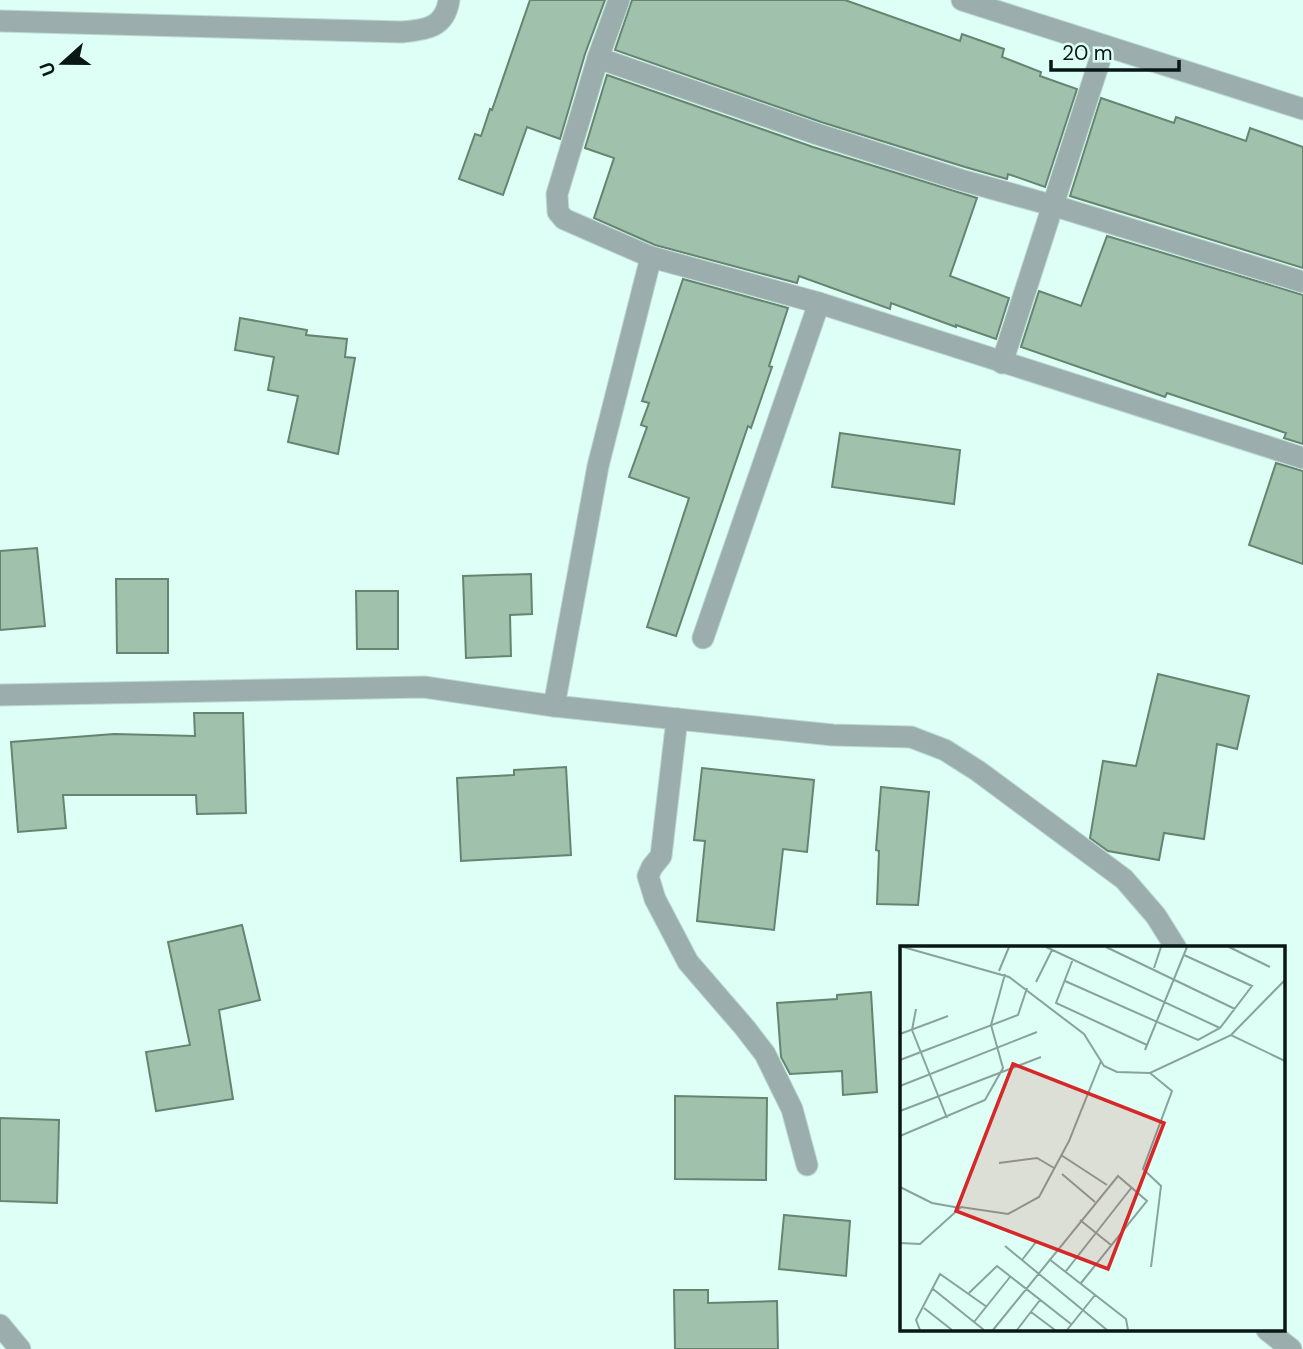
<svg xmlns="http://www.w3.org/2000/svg" width="1303" height="1349" font-family="'DM Sans',sans-serif">
	<style>
		.building { fill: #a0c1ab; stroke: #668470; stroke-width: 2 }
		.lines { fill: none; stroke-linecap: round; stroke-linejoin: round }
		.minor-casing { stroke: #bbdad1; stroke-width: 23 }
		.minor { stroke: #9baead; stroke-width: 21 }
		.inset-road { fill: none; stroke: #88a39b; stroke-width: 2 }
		.view { fill: #d62828; fill-opacity: 0.15; stroke: #d62828; stroke-width: 3.5 }
		.inset-edge { fill: none; stroke: #091814; stroke-width: 3.5 }
	</style>
	<rect width="100%" height="100%" fill="#ddfff5"/>
	<g class="building">
		<polygon points="530,0 605,0 585,54 560,139 527,127 503,195 459,179 475,134 481,136 490,109 492,110"/>
		<polygon points="632,0 845,0 960,41 962,34 1004,49 1002,57 1041,72 1040,76 1077,89 1045,187 1008,174 1007,179 965,167 821,122 615,50"/>
		<polygon points="607,75 813,147 977,198 950,276 1009,298 996,339 956,325 956,327 891,303 890,309 799,276 797,283 655,245 594,218 614,158 585,148"/>
		<polygon points="1101,98 1174,123 1176,117 1246,141 1250,128 1303,147 1303,268 1070,196"/>
		<polygon points="1107,236 1303,295 1303,444 1284,438 1286,433 1167,393 1165,397 1021,347 1039,291 1081,306"/>
		<polygon points="683,279 788,308 769,366 772,367 751,428 748,426 676,636 647,627 689,498 629,477 647,427 641,425 649,403 642,401"/>
		<polygon points="240,318 307,330 306,335 347,339 345,357 355,358 338,454 288,442 298,396 268,390 274,357 235,350"/>
		<polygon points="840,433 960,450 954,504 832,487"/>
		<polygon points="1276,463 1303,471 1303,564 1249,545"/>
		<polygon points="37,548 45,626 0,630 0,551"/>
		<polygon points="531,574 532,614 510,615 511,656 466,658 463,576"/>
		<polygon points="116,579 168,579 168,653 117,653"/>
		<polygon points="356,591 398,591 398,649 357,649"/>
		<polygon points="1158,674 1249,696 1237,749 1217,744 1204,839 1164,833 1159,860 1108,851 1090,838 1103,761 1136,766"/>
		<polygon points="194,713 243,713 246,813 197,814 196,795 63,795 66,828 18,832 11,742 114,734 195,736"/>
		<polygon points="566,767 571,855 461,861 457,778 514,775 514,770"/>
		<polygon points="702,768 814,780 807,852 783,849 774,930 697,921 705,841 694,840"/>
		<polygon points="881,787 929,792 918,905 877,904 879,851 876,850"/>
		<polygon points="242,925 260,1000 219,1010 233,1099 156,1111 146,1052 190,1045 168,942"/>
		<polygon points="871,992 877,1092 843,1095 842,1071 790,1074 781,1057 777,1003 837,999 837,995"/>
		<polygon points="675,1096 767,1098 766,1180 675,1179"/>
		<polygon points="0,1118 59,1120 57,1203 0,1201"/>
		<polygon points="784,1215 850,1221 846,1276 779,1269"/>
		<polygon points="674,1290 708,1290 708,1303 777,1301 778,1349 675,1349"/>
	</g>
	<g class="lines">
		<g class="minor-casing">
			<g id="minor">
				<polyline points="619,0 598,58 557,194 558,212 564,219 651,257 819,303 1303,458"/>
				<polyline points="962,0 1303,109"/>
				<path d="M0,21L402,32C427,30 445,27 449,0"/>
				<polyline points="598,58 817,134 961,180 1055,206 1303,282"/>
				<polyline points="1002,363 1104,47"/>
				<polyline points="703,638 819,303"/>
				<polyline points="0,695 424,687 554,706 677,719 833,735 911,737 945,750 978,771 1124,879 1156,916 1176,948"/>
				<polyline points="554,706 598,466 651,257"/>
				<polyline points="677,719 661,856 652,867 648,876 655,899 688,962 745,1028 765,1054 792,1109 807,1165"/>
				<polyline points="0,1325 20,1349"/>
				<polyline points="1267,1330 1291,1349"/>
			</g>
		</g>
		<use href="#minor" class="minor"/>
	</g>
	<g transform="translate(900 946)">
		<rect width="385" height="385" fill="#ddfff5"/>
		<path class="inset-road" d="M3,1L109,31L184,88L204,120L217,126L250,127L331,89L385,115M146,1L320,82M206,1L335,63M329,1L370,21M173,13L156,57L247,99M254,22L261,1M99,25L109,1M165,35L298,94L320,82L352,40L284,9M136,36L152,4M16,63L12,84L47,172M0,88L48,70M331,89L385,34M245,104L287,1M0,114L118,69L127,42M250,127L272,145L243,223L261,240L251,321M0,140L137,86M0,165L141,111M0,190L85,154L103,122L91,79L105,28M161,209L207,239M99,217L137,212L154,222M162,228L195,256M0,241L32,257L60,262M180,274L211,299M0,297L20,298L61,261L108,268L139,251L169,195L201,115M105,300L207,384M149,313L226,373L228,384M122,314L136,296M166,325L232,241M33,343L84,384M69,347L97,320L171,378M24,362L52,384M131,366L155,384M74,376L110,331M20,384L16,374L40,328L87,361M93,384L218,230L247,255L181,337M117,384L140,354M167,384L195,349"/>
		<path class="view" d="M113,118L264,177L208,323L56,265Z"/>
		<rect width="385" height="385" class="inset-edge"/>
	</g>
	<g transform="translate(63 63) rotate(249)" stroke="#ddfff5" stroke-width="5" paint-order="stroke">
	<path d="M0-5L12 26L0 18L-12 26Z" fill="#091814"/>
	<text y="-10" font-size="19" font-weight="bold" text-anchor="middle" fill="#091814">U</text>
	</g>
	<path d="M1051 60v10h128v-10" fill="none" stroke="#091814" stroke-width="3.5"/>
	<text x="1062" y="60" font-size="21" fill="#091814" stroke="#ddfff5" stroke-width="5" paint-order="stroke">20 m</text>
</svg>
